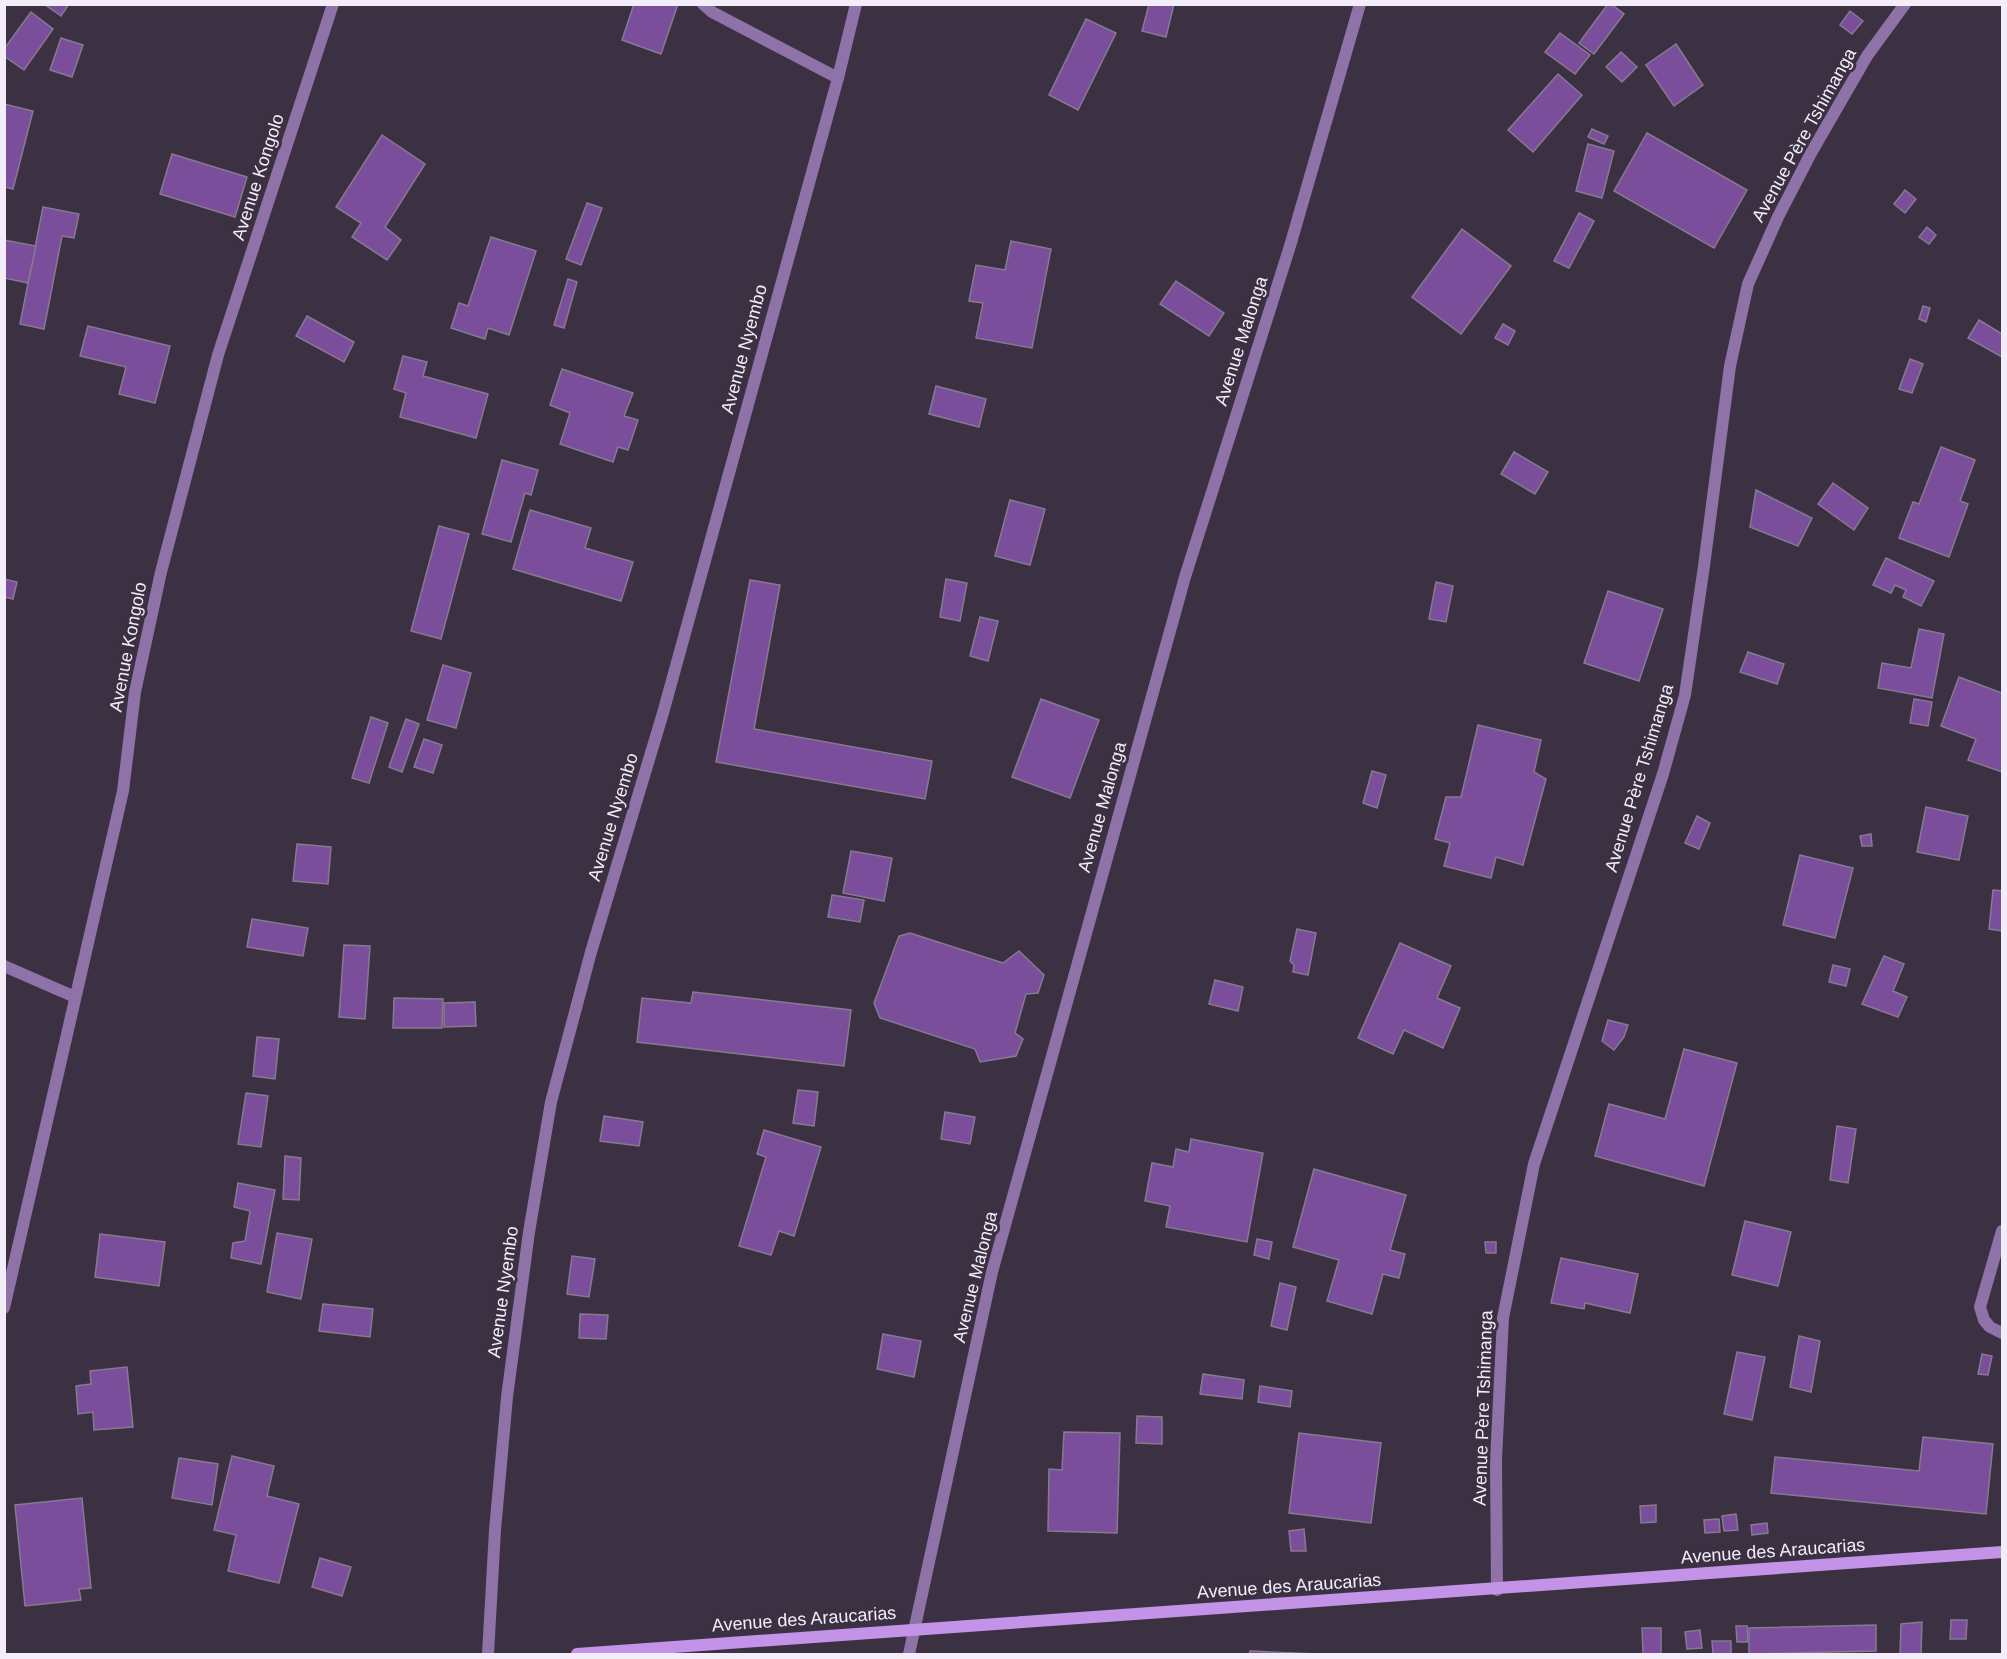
<svg xmlns="http://www.w3.org/2000/svg" width="2007" height="1659" font-family="Arial,sans-serif">
	<style>
		.building { fill: #7b4e9c; stroke: #867a90; stroke-width: 1.5 }
		.lines { fill: none; stroke-linecap: round; stroke-linejoin: round }
		.street { stroke: #8f72a7; stroke-width: 12 }
		.secondary { stroke: #c293e7; stroke-width: 12 }
		.labels { text-anchor: middle; stroke-width: 6; stroke-linejoin: round; paint-order: stroke }
		.street-label { font-size: 18px; fill: #f3edf9; stroke: #3b3143 }
	</style>
	<rect width="100%" height="100%" fill="#3b3143"/>
	<g class="building">
		<polygon points="44,4 69,4 61,16"/>
		<polygon points="634,4 678,4 661,54 622,40"/>
		<polygon points="1149,4 1174,4 1166,37 1142,31"/>
		<polygon points="1608,4 1611,4 1624,14 1594,54 1579,43"/>
		<polygon points="1850,11 1863,21 1852,34 1840,25"/>
		<polygon points="31,12 53,29 24,70 4,56 4,49"/>
		<polygon points="1086,19 1116,33 1078,110 1049,95"/>
		<polygon points="1560,33 1590,55 1575,74 1545,52"/>
		<polygon points="61,38 83,45 72,77 50,70"/>
		<polygon points="1676,44 1703,85 1674,106 1646,65"/>
		<polygon points="1621,52 1637,67 1622,82 1606,67"/>
		<polygon points="1558,74 1582,95 1533,152 1508,130"/>
		<polygon points="4,104 33,111 13,189 5,187 4,190"/>
		<polygon points="1592,129 1608,136 1604,144 1588,137"/>
		<polygon points="1647,133 1747,190 1714,248 1614,191"/>
		<polygon points="382,135 425,164 385,227 401,240 387,260 352,237 361,223 336,207"/>
		<polygon points="1588,144 1614,151 1602,198 1576,191"/>
		<polygon points="172,154 247,177 235,217 160,194"/>
		<polygon points="1905,190 1916,199 1905,213 1894,204"/>
		<polygon points="587,203 602,208 581,265 566,259"/>
		<polygon points="43,207 79,214 74,238 62,236 44,329 20,324"/>
		<polygon points="1579,213 1594,221 1569,268 1554,261"/>
		<polygon points="1927,227 1936,235 1929,244 1919,237"/>
		<polygon points="1462,229 1511,266 1461,334 1412,297"/>
		<polygon points="491,237 536,251 509,335 488,328 485,339 451,328 459,303 468,306"/>
		<polygon points="4,240 36,246 28,283 4,278"/>
		<polygon points="1011,241 1051,249 1032,348 976,338 983,303 969,301 976,265 1005,270"/>
		<polygon points="568,279 577,282 564,328 554,325"/>
		<polygon points="1176,281 1224,313 1209,336 1160,304"/>
		<polygon points="1923,306 1930,308 1926,322 1919,319"/>
		<polygon points="307,316 354,342 344,362 296,336"/>
		<polygon points="1979,320 2002,334 2002,357 1968,338"/>
		<polygon points="1503,324 1515,331 1508,345 1495,338"/>
		<polygon points="88,326 170,346 155,403 119,394 126,367 80,356"/>
		<polygon points="403,356 427,362 423,376 488,394 476,438 400,417 406,393 394,389"/>
		<polygon points="1910,359 1923,364 1912,393 1899,389"/>
		<polygon points="562,369 633,393 624,416 638,420 628,450 618,447 613,462 560,444 570,413 550,405"/>
		<polygon points="936,386 986,399 979,427 929,414"/>
		<polygon points="1941,447 1975,460 1960,501 1968,504 1949,557 1899,538 1913,502 1919,504"/>
		<polygon points="1514,452 1548,472 1535,494 1501,474"/>
		<polygon points="502,460 538,470 531,495 525,493 511,542 482,534"/>
		<polygon points="1833,483 1868,508 1854,530 1818,504"/>
		<polygon points="1756,490 1812,518 1798,546 1750,527"/>
		<polygon points="1010,500 1045,509 1030,565 995,556"/>
		<polygon points="530,510 591,528 585,548 633,562 621,601 513,569"/>
		<polygon points="439,526 469,534 441,639 411,631"/>
		<polygon points="1886,558 1934,581 1921,606 1903,597 1906,590 1895,585 1891,593 1873,585"/>
		<polygon points="4,579 17,582 13,599 4,597"/>
		<polygon points="946,579 967,583 960,621 940,617"/>
		<polygon points="750,580 780,585 754,729 932,761 925,799 716,762"/>
		<polygon points="1436,582 1453,586 1446,622 1429,619"/>
		<polygon points="1608,591 1663,609 1639,681 1584,663"/>
		<polygon points="980,617 998,621 988,661 970,656"/>
		<polygon points="1919,629 1944,634 1932,698 1878,688 1882,663 1911,668"/>
		<polygon points="1748,652 1784,664 1777,684 1740,672"/>
		<polygon points="443,665 471,673 456,728 427,720"/>
		<polygon points="1959,677 2002,693 2002,772 1968,760 1976,739 1941,726"/>
		<polygon points="1041,699 1099,720 1070,798 1012,777"/>
		<polygon points="1914,699 1932,702 1928,726 1910,723"/>
		<polygon points="371,717 388,723 369,783 352,778"/>
		<polygon points="406,719 419,724 402,772 389,767"/>
		<polygon points="1478,725 1541,740 1534,772 1546,779 1523,865 1496,857 1491,878 1444,866 1450,843 1435,839 1446,797 1461,797"/>
		<polygon points="424,739 442,745 433,773 414,767"/>
		<polygon points="1372,771 1386,775 1377,808 1363,803"/>
		<polygon points="1926,807 1968,816 1959,860 1917,852"/>
		<polygon points="1697,816 1710,823 1699,849 1685,843"/>
		<polygon points="1871,834 1872,846 1862,846 1860,836"/>
		<polygon points="297,844 331,847 328,884 293,881"/>
		<polygon points="851,851 892,858 884,901 843,893"/>
		<polygon points="1800,855 1853,868 1835,938 1783,925"/>
		<polygon points="1993,890 2002,891 2002,931 1989,929"/>
		<polygon points="832,895 864,900 860,922 828,917"/>
		<polygon points="252,919 308,928 303,956 247,947"/>
		<polygon points="1297,929 1316,933 1308,975 1293,972 1294,965 1290,961"/>
		<polygon points="910,933 1003,963 1019,951 1044,975 1038,993 1026,994 1015,1033 1023,1039 1016,1056 980,1062 975,1049 880,1018 874,1003 899,936"/>
		<polygon points="1400,943 1451,966 1437,998 1460,1008 1443,1048 1404,1030 1393,1054 1358,1038"/>
		<polygon points="344,945 370,946 365,1019 339,1017"/>
		<polygon points="1884,956 1904,964 1893,991 1907,997 1898,1017 1862,1004"/>
		<polygon points="1833,965 1850,969 1846,986 1829,982"/>
		<polygon points="1215,980 1243,987 1238,1011 1209,1004"/>
		<polygon points="693,992 851,1010 844,1066 637,1042 642,998 691,1003"/>
		<polygon points="394,998 443,999 442,1028 393,1028"/>
		<polygon points="475,1002 476,1026 444,1027 444,1003"/>
		<polygon points="1608,1020 1628,1025 1624,1037 1614,1050 1602,1041"/>
		<polygon points="257,1037 279,1039 275,1079 253,1076"/>
		<polygon points="1684,1049 1737,1063 1704,1186 1595,1156 1609,1104 1665,1119"/>
		<polygon points="798,1090 818,1092 814,1126 793,1123"/>
		<polygon points="246,1093 268,1096 261,1147 238,1144"/>
		<polygon points="945,1112 975,1117 970,1144 941,1139"/>
		<polygon points="604,1116 643,1122 639,1146 600,1141"/>
		<polygon points="1837,1126 1856,1129 1848,1183 1830,1180"/>
		<polygon points="764,1130 821,1147 794,1236 779,1231 771,1255 739,1246 766,1157 757,1154"/>
		<polygon points="1191,1139 1263,1153 1247,1242 1166,1227 1170,1206 1145,1201 1152,1163 1173,1167 1176,1149 1189,1152"/>
		<polygon points="285,1156 301,1158 299,1200 283,1199"/>
		<polygon points="1314,1169 1406,1195 1390,1250 1405,1254 1399,1278 1383,1274 1372,1314 1327,1301 1339,1260 1293,1247"/>
		<polygon points="238,1183 275,1190 261,1264 231,1258 233,1243 245,1241 250,1211 234,1207"/>
		<polygon points="1745,1221 1791,1232 1778,1286 1732,1275"/>
		<polygon points="277,1233 312,1239 301,1299 267,1292"/>
		<polygon points="100,1234 165,1242 159,1286 95,1277"/>
		<polygon points="1257,1239 1272,1242 1269,1259 1254,1255"/>
		<polygon points="1485,1242 1496,1242 1496,1253 1486,1253"/>
		<polygon points="572,1256 595,1259 589,1297 567,1294"/>
		<polygon points="1561,1258 1638,1274 1630,1313 1585,1303 1584,1309 1551,1303"/>
		<polygon points="1280,1283 1296,1287 1287,1330 1271,1326"/>
		<polygon points="323,1304 373,1309 370,1337 319,1331"/>
		<polygon points="580,1314 608,1315 606,1339 579,1338"/>
		<polygon points="883,1334 921,1341 914,1377 877,1369"/>
		<polygon points="1799,1336 1820,1341 1811,1392 1790,1387"/>
		<polygon points="1737,1352 1765,1357 1752,1420 1724,1414"/>
		<polygon points="1982,1354 1992,1356 1988,1375 1978,1374"/>
		<polygon points="127,1367 133,1427 94,1430 93,1412 78,1414 76,1386 91,1384 90,1371"/>
		<polygon points="1203,1374 1244,1380 1242,1399 1200,1394"/>
		<polygon points="1260,1386 1292,1391 1290,1407 1258,1402"/>
		<polygon points="1137,1416 1162,1417 1162,1444 1136,1443"/>
		<polygon points="1064,1432 1120,1433 1117,1533 1048,1531 1049,1469 1062,1470"/>
		<polygon points="1299,1433 1381,1443 1371,1523 1289,1513"/>
		<polygon points="1923,1437 1993,1444 1986,1514 1771,1493 1775,1457 1919,1471"/>
		<polygon points="232,1456 274,1466 267,1496 299,1504 279,1583 228,1571 236,1535 214,1530"/>
		<polygon points="179,1458 218,1464 212,1505 172,1498"/>
		<polygon points="82,1498 91,1588 79,1589 81,1600 25,1606 15,1505"/>
		<polygon points="1656,1505 1656,1522 1641,1523 1640,1506"/>
		<polygon points="1736,1514 1738,1530 1724,1531 1722,1516"/>
		<polygon points="1719,1519 1720,1532 1705,1533 1704,1520"/>
		<polygon points="1767,1523 1768,1533 1752,1535 1751,1525"/>
		<polygon points="1304,1529 1306,1551 1291,1551 1289,1531"/>
		<polygon points="320,1558 351,1567 342,1596 312,1587"/>
		<polygon points="1951,1620 1967,1620 1966,1639 1950,1639"/>
		<polygon points="1922,1622 1921,1654 1900,1654 1901,1624"/>
		<polygon points="1876,1625 1876,1651 1749,1654 1749,1628"/>
		<polygon points="1736,1626 1747,1626 1748,1642 1737,1642"/>
		<polygon points="1642,1628 1661,1628 1661,1654 1643,1654"/>
		<polygon points="1700,1630 1702,1648 1687,1649 1685,1632"/>
		<polygon points="1712,1641 1731,1641 1731,1654 1713,1654"/>
		<polygon points="1250,1651 1318,1654 1249,1654"/>
	</g>
	<g class="lines">
		<g class="street">
			<polyline points="703,4 712,12 838,78"/>
			<polyline points="4,966 75,997"/>
			<polyline points="2002,1231 1980,1307 1984,1320 1990,1327 2002,1333"/>
			<polyline points="4,1308 123,791 135,692 161,572 218,355 333,4"/>
			<polyline points="1497,1590 1496,1460 1503,1318 1534,1164 1663,774 1685,695 1704,566 1730,366 1748,284 1778,217 1811,153 1867,56 1905,4"/>
			<polyline points="488,1654 495,1530 507,1397 529,1232 551,1102 591,952 663,713 838,78 856,4"/>
			<polyline points="909,1654 992,1272 1185,577 1290,246 1360,4"/>
		</g>
		<path class="secondary" d="M577,1654C1052,1619 1528,1588 2002,1552"/>
	</g>
	<g class="labels">
		<g class="street-label">
			<text transform="translate(1804 135) rotate(-61)" y="6">Avenue Père Tshimanga</text>
			<text transform="translate(258 177) rotate(-72)" y="6">Avenue Kongolo</text>
			<text transform="translate(1241 341) rotate(-72)" y="6">Avenue Malonga</text>
			<text transform="translate(744 349) rotate(-75)" y="6">Avenue Nyembo</text>
			<text transform="translate(128 647) rotate(-79)" y="6">Avenue Kongolo</text>
			<text transform="translate(1639 778) rotate(-73)" y="6">Avenue Père Tshimanga</text>
			<text transform="translate(1102 807) rotate(-74)" y="6">Avenue Malonga</text>
			<text transform="translate(613 817) rotate(-73)" y="6">Avenue Nyembo</text>
			<text transform="translate(975 1277) rotate(-76)" y="6">Avenue Malonga</text>
			<text transform="translate(503 1292) rotate(-82)" y="6">Avenue Nyembo</text>
			<text transform="translate(1483 1408) rotate(-88)" y="6">Avenue Père Tshimanga</text>
			<text transform="translate(1773 1551) rotate(-4)" y="6">Avenue des Araucarias</text>
			<text transform="translate(1289 1586) rotate(-4)" y="6">Avenue des Araucarias</text>
			<text transform="translate(804 1619) rotate(-4)" y="6">Avenue des Araucarias</text>
		</g>
	</g>
	<rect width="2007" height="1659" fill="none" stroke="#f3edf9" stroke-width="12"/>
</svg>
